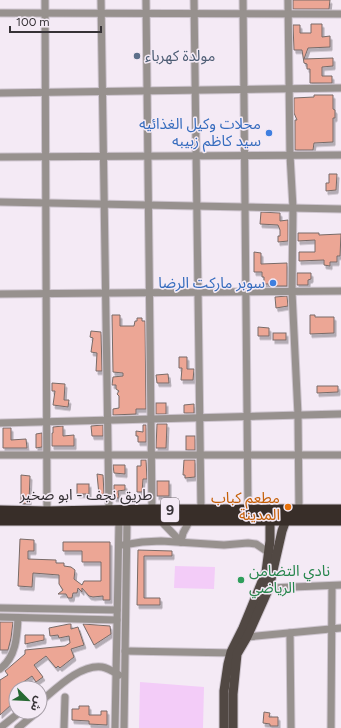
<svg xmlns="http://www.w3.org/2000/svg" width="341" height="728" font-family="Figtree,'Noto Sans Arabic',sans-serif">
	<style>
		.green { fill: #f3ccf8 }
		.building { fill: #eca695; stroke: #786b68; filter: url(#shadow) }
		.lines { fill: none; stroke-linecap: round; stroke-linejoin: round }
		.minor-casing { stroke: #cec5cf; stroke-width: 9 }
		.major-casing { stroke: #cec5cf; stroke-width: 11 }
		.highway-casing { stroke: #cec5cf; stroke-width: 13 }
		.minor { stroke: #97918e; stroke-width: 7 }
		.major { stroke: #514843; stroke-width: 9 }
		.highway { stroke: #382e29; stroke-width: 11 }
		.service-dot { fill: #5c6f8a; stroke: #f4eaf5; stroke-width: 1.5 }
		.shop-dot { fill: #3f7fe0; stroke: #f4eaf5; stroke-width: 1.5 }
		.food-dot { fill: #e8710a; stroke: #f4eaf5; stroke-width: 1.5 }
		.leisure-dot { fill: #2e9e5b; stroke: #f4eaf5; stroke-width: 1.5 }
		.labels { text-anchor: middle; stroke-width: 3; stroke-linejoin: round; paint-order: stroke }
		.shield { fill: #f4eaf5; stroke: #6f696f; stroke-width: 1 }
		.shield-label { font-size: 14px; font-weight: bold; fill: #363236 }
		.service-label { font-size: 15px; fill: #4e5e75; stroke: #f4eaf5; text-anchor: start }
		.shop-label { font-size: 15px; fill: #366cbe; stroke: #f4eaf5; text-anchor: end }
		.street-label { font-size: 15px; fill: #363236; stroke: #f4eaf5 }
		.food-label { font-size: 15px; fill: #c56008; stroke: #f4eaf5; text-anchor: end }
		.leisure-label { font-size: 15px; fill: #27864d; stroke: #f4eaf5; text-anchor: start }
	</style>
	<defs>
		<filter id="shadow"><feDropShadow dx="2" dy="3.5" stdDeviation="0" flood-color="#0004"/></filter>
	</defs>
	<rect width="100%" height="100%" fill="#f4eaf5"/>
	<g class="green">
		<polygon points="175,566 215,567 214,589 174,588"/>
		<polygon points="140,682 204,687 203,728 139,728"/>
	</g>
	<g class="building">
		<polygon points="293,0 330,0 329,9 293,9"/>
		<polygon points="311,24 322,24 322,37 330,36 330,47 308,48 304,59 333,58 333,66 322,67 322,76 332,76 332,83 310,83 310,69 307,69 307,64 304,63 302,50 294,50 293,25 300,25 300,33 311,33"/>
		<polygon points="314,95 333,95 333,109 335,110 335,118 333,118 333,142 314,143 313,150 295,150 295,120 297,120 294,113 294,98 314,97"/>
		<polygon points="329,174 337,174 336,190 326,191 326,183 329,183"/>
		<polygon points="261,212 280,213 280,221 288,220 288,241 278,242 278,236 280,236 280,230 278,225 260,224"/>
		<polygon points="298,233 319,233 319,235 341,234 340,256 337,256 337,262 330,262 330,266 324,265 324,260 299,261 299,252 315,252 315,240 298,241"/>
		<polygon points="254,252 261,253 261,264 287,263 287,286 269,286 269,284 264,284 264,277 262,277 262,272 254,272"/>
		<polygon points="297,273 311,273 311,279 308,280 308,285 297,285"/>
		<polygon points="287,296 288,306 276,308 275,297"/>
		<polygon points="112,315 120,315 120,326 134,326 135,321 137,321 137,318 142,318 142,321 145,321 146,409 136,409 136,414 113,415 113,409 119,408 119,396 117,394 119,391 116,389 116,385 112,385 113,377 123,376 123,373 113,372"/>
		<polygon points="310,315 315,315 315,317 334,317 334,333 310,334"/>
		<polygon points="258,327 269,328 269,336 258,336"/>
		<polygon points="91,331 101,332 102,371 96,371 97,353 91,352 93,338 90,337"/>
		<rect x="273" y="333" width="13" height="7"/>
		<polygon points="179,357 187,357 187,369 194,369 193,380 181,380 182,368 179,368"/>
		<polygon points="168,374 169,383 157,383 156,375"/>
		<polygon points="52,383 65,384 64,400 69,400 68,407 53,405 55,391 52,391"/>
		<polygon points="317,386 338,386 338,392 317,393"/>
		<rect x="156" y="403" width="10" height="11"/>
		<polygon points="194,404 194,413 184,413 184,405"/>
		<polygon points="157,424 167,424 166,448 156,448"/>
		<polygon points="103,425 103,436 92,436 91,426"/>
		<polygon points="143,425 146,425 146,442 138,442 138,436 136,436 136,431 143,432"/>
		<polygon points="63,426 63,436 74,435 74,446 52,446 52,433 53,433 53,427"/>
		<polygon points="3,428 11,428 11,440 26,439 27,448 3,448"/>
		<polygon points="42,433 42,447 36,448 36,434"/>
		<rect x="186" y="436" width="9" height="14"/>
		<polygon points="141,460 146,460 147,479 143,479 142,492 137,492 137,466 141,466"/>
		<polygon points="184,460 195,460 195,477 185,478 185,475 183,475"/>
		<polygon points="113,465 125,465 125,474 114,473"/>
		<polygon points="97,474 103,475 104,494 99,495"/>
		<polygon points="21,475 30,476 29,502 24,504 24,503 21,503"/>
		<rect x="157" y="481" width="12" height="15"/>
		<rect x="77" y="484" width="12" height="10"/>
		<polygon points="114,485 125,485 125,490 118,491 119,498 114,498"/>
		<polygon points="20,539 34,540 34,551 28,551 28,559 56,560 56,563 64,563 64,566 71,567 75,570 74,579 82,585 84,581 101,581 101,562 82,562 82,551 63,551 63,542 110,542 110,600 103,600 103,596 93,597 89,596 82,588 82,592 78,588 77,593 73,593 72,598 68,598 66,594 58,594 63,590 59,584 59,575 33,573 32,587 18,586"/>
		<polygon points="138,550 172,551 172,556 144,556 144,598 160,598 160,605 137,605"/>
		<polygon points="0,622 13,622 11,638 8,650 0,650"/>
		<polygon points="69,624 71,624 71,629 78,627 84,645 71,649 74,657 60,668 58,666 56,668 46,656 34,665 43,677 36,682 32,676 22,683 25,688 16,688 16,698 10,702 12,704 0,715 0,680 8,675 5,671 25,654 25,650 65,646 70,643 69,636 59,638 58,635 50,636 49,628"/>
		<polygon points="83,624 110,626 111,634 94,645"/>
		<polygon points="25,635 44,635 44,640 25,644"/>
		<polygon points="79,706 89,706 89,715 101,715 101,711 107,711 107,725 89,724 89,721 72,720 72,709 79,709"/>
		<polygon points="264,712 270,713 269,717 278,717 278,726 270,726 270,724 263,723"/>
	</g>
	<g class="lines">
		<g class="minor-casing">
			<g id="minor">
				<polyline points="45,0 47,512"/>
				<polyline points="101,0 109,511"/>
				<polyline points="146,0 152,510"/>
				<polyline points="194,0 201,510"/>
				<polyline points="243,0 248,510"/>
				<polyline points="288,0 290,155 293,208 292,292 298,415 299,510"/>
				<polyline points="0,13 341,14"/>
				<polyline points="0,93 341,88"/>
				<polyline points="0,157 341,155"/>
				<polyline points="0,202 341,209"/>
				<polyline points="0,294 341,291"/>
				<polyline points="0,423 341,414"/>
				<polyline points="0,455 341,455"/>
				<polyline points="160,520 181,542"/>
				<polyline points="181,542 183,533 190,520"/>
				<polyline points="123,545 142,542 161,541 224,545 248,543 256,544 268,552"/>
				<polyline points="269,588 341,585"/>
				<polyline points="0,608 117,610"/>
				<polyline points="0,617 117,620"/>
				<polyline points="290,633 291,728"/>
				<polyline points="247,637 341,628"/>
				<polyline points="125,651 235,653"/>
				<path d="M0,669C16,657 17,637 18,618"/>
				<path d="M40,702C56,689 80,664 102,667C108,668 114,672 119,675"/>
				<polyline points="0,728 20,712"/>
				<polyline points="18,728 37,712"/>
				<polyline points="64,728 65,697"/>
				<polyline points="115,728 119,520"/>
				<polyline points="124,728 127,520"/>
				<polyline points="331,728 332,586"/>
			</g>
		</g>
		<g class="major-casing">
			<g id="major">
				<polyline points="224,728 224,691 228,664 231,652 243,628 266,572 270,541 270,520"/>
				<polyline points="233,728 233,694 237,654 247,637 269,588 282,531 286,520"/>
			</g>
		</g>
		<g class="highway-casing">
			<g id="highway">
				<polyline points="0,511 47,512 152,510 341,510"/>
				<polyline points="0,520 341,520"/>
			</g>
		</g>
		<use href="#minor" class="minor"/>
		<use href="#major" class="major"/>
		<use href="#highway" class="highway"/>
	</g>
	<circle class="service-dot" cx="137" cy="56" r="4"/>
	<g class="shop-dot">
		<circle cx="269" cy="133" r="4"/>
		<circle cx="273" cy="283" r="4"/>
	</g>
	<circle class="food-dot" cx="288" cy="507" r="4"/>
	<circle class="leisure-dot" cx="241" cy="580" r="4"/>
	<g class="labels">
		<rect class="shield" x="161" y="498" width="18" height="24" rx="3"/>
		<g class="shield-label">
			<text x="170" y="515">9</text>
		</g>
		<g class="service-label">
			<text x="145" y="61">مولدة كهرباء</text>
		</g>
		<g class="shop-label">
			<text x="261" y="129">محلات وكيل الغذائيه<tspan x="261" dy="17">سيد كاظم زبيبه</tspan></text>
			<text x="265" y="288">سوبر ماركت الرضا</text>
		</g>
		<g class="street-label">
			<text x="86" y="500">طريق نجف - ابو صخير</text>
		</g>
		<g class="food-label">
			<text x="280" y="503">مطعم كباب<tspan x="280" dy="17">المدينة</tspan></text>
		</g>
		<g class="leisure-label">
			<text x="249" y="576">نادي التضامن<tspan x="249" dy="17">الرياضي</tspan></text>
		</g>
	</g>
	<g transform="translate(28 700) rotate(114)"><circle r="19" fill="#f4eaf5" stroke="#a8a0a9"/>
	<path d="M0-3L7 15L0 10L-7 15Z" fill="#276933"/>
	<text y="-6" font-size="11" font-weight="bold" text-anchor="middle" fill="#363236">ش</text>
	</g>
	<path d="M10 26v6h91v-6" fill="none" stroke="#363236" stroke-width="2"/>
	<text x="16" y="26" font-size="12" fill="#363236" stroke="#f4eaf5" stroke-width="3" paint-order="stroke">100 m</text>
</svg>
